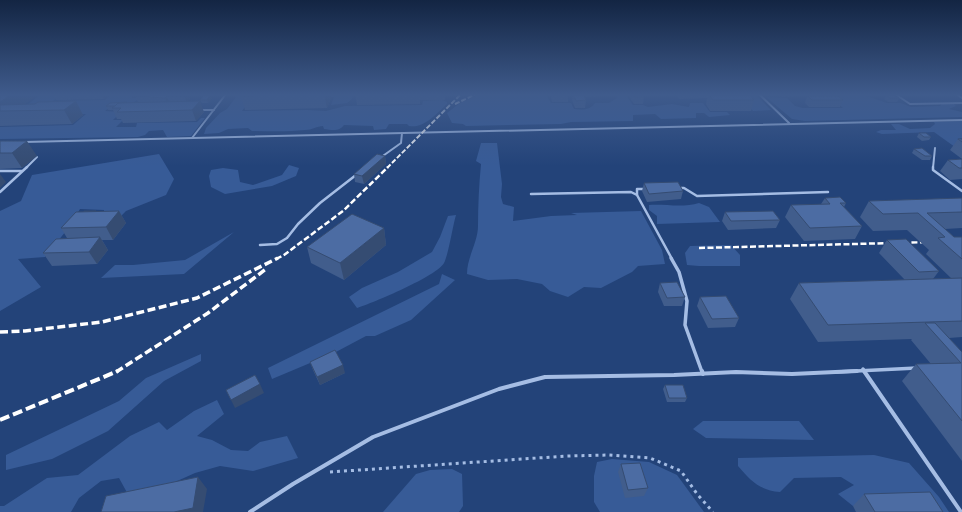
<svg xmlns="http://www.w3.org/2000/svg" width="962" height="512" font-family="'IBM Plex Sans',sans-serif">
	<style>
		.green { fill: #375b97 }
		.lines { fill: none; stroke-linecap: round; stroke-linejoin: round }
		.path { stroke: #a5bde4; stroke-width: 3; stroke-dasharray: 3 4; stroke-linecap: butt }
		.lane-far3 { stroke: #a5bde4; stroke-width: 2 }
		.lane-far2 { stroke: #a5bde4; stroke-width: 2.5 }
		.lane-far1 { stroke: #a5bde4; stroke-width: 3.5 }
		.lane { stroke: #a5bde4; stroke-width: 4 }
		.rail-far3 { stroke: #fff; stroke-width: 2; stroke-dasharray: 5 2; stroke-linecap: butt }
		.rail-far2 { stroke: #fff; stroke-width: 2.5; stroke-dasharray: 6 2.5; stroke-linecap: butt }
		.rail-far1 { stroke: #fff; stroke-width: 3.5; stroke-dasharray: 8 3.5; stroke-linecap: butt }
		.rail { stroke: #fff; stroke-width: 4; stroke-dasharray: 10 4; stroke-linecap: butt }
		.wall { fill: #415d8c }
		.shaded-wall { fill: #354c72 }
		.building { fill: #4c6ca3; stroke: #354c72 }
	</style>
	<rect width="100%" height="100%" fill="#234379"/>
	<g class="green">
		<path d="M41,94H61L53,101L105,100L111,94H133L132,98H139V99C128,107 115,102 105,111L121,112L113,120H123L116,127H136L137,123L197,122L201,118H205L191,136L167,137L163,130L149,131L145,135L138,137L0,139V127L73,125L86,114L12,117Z"/>
		<path d="M231,94H274L250,99L242,111L307,110L326,111L345,106L422,105L423,101L442,100L447,102V104C437,113 424,129 409,126L407,124H389L386,129L374,130L373,126L344,125C339,132 332,130 324,129L323,126C317,126 312,130 305,130C287,132 270,131 252,131L248,128L228,129L219,133L204,134L206,128L220,113L227,109L236,97Z"/>
		<polygon points="302,94 360,94 353,95 352,99 347,103 331,105 334,97 310,97"/>
		<path d="M480,94H549L546,95L551,103H571L574,109C583,110 590,110 595,103H609L617,98L615,94H625L633,105H643L648,107L672,104L689,107L690,103H703L710,112H727L730,115L709,117L704,113H696V118L661,119L655,114L633,115V121L571,122L561,124L466,126L463,124L452,123L447,113L460,103Z"/>
		<polygon points="738,94 755,94 771,110 753,111"/>
		<polygon points="838,94 861,94 887,103 901,103 911,107 940,106 942,104 954,104 956,106 949,109 962,112 962,117 805,121 792,119 766,97 787,98 795,106 803,108 843,108 833,99 833,96"/>
		<polygon points="962,121 962,138 957,139 962,142 962,152 934,132 882,134 876,132 881,130 896,130 891,124 899,124 910,129 930,128 935,124 934,122"/>
		<path d="M481,143H497L502,184L501,197L503,204L514,207L513,221L551,216L577,215L571,213L641,211L662,250L665,264L638,266L632,272L601,288L584,287L568,297L550,291L542,284L517,279L488,280L467,274C467,257 478,242 478,226C478,205 479,185 481,164L476,161Z"/>
		<polygon points="159,154 174,179 166,195 126,211 120,217 104,218 104,210 80,209 70,226 45,257 18,259 41,287 0,311 0,211 21,201 32,175"/>
		<polygon points="289,165 299,168 296,176 272,186 225,194 211,187 209,176 211,170 223,168 238,170 240,182 253,185 282,175"/>
		<path d="M699,203L709,207L720,222L657,224V216L649,210V205C666,204 683,208 699,203Z"/>
		<path d="M456,215C453,225 448,256 444,263C437,276 373,303 357,308L349,297L362,288L398,272L432,252L440,237L448,216Z"/>
		<polygon points="234,232 184,274 101,278 115,265 133,265 185,260"/>
		<polygon points="731,245 740,255 740,266 699,266 687,265 685,253 690,246"/>
		<polygon points="442,274 455,280 411,320 375,336 366,336 334,353 272,379 268,368 439,284"/>
		<polygon points="201,354 201,361 164,381 108,431 52,459 6,470 6,455 119,401 146,378"/>
		<polygon points="217,400 224,414 197,436 212,440 231,450 248,451 260,442 287,436 298,458 253,471 220,466 195,473 155,491 130,498 119,478 101,481 79,498 71,512 0,512 0,506 4,506 47,478 78,475 130,436 159,422 167,430 194,411"/>
		<polygon points="703,421 799,421 814,440 706,438 693,429"/>
		<path d="M874,455L909,463L939,497L949,512H921L853,506L838,494L854,485L841,477L794,478L780,492C759,490 751,481 738,466V458Z"/>
		<polygon points="612,459 649,462 677,475 704,512 600,512 594,502 594,476 597,462"/>
		<polygon points="452,469 462,474 463,506 459,512 383,512 416,474 430,470"/>
	</g>
	<g class="lines">
		<polyline class="path" points="330,472 567,456 609,455 650,458 681,471 697,494 713,512"/>
		<g class="lane-far3">
			<polyline points="759,94 789,123"/>
			<polyline points="895,94 910,104 962,103"/>
			<polyline points="956,94 962,98"/>
			<polyline points="200,110 214,110"/>
			<polyline points="192,138 226,94"/>
			<polyline points="24,142 962,120"/>
			<polyline points="380,158 401,143 402,133"/>
			<polyline points="26,168 37,157"/>
			<polyline points="933,168 935,148"/>
		</g>
		<g class="lane-far2">
			<polyline points="933,167 933,170 962,191"/>
			<polyline points="0,171 22,171"/>
			<polyline points="678,188 684,188 697,196 828,192"/>
			<polyline points="0,192 27,167"/>
			<polyline points="531,194 631,192 637,195 672,259"/>
			<polyline points="637,195 637,189 647,189"/>
			<polyline points="260,245 277,244 287,238 298,224 320,203 356,175"/>
		</g>
		<g class="lane-far1">
			<polyline points="671,258 679,272 687,301 685,325 702,372"/>
			<polyline points="863,369 865,372"/>
			<polyline points="836,372 917,368"/>
		</g>
		<g class="lane">
			<polyline points="702,371 703,374"/>
			<polyline points="864,371 961,512"/>
			<polyline points="250,512 293,484 373,437 499,389 545,377 674,375 736,372 792,374 857,371"/>
		</g>
		<g class="rail-far3">
			<polyline points="455,104 476,94"/>
			<polyline points="387,168 461,94"/>
		</g>
		<g class="rail-far2">
			<polyline points="699,248 932,242"/>
			<polyline points="276,259 284,255 343,211 388,167"/>
		</g>
		<g class="rail-far1">
			<polyline points="0,332 25,331 102,322 197,298 278,258"/>
			<polyline points="116,372 208,313 266,269"/>
		</g>
		<polyline class="rail" points="0,420 118,371"/>
	</g>
	<g class="wall">
		<polygon points="0,94 26,104 35,104 38,102 83,115 72,124 0,126"/>
		<polygon points="53,94 109,94 104,99 56,100"/>
		<polygon points="140,94 189,94 190,99 188,101 204,112 196,121 123,123 121,119 117,119 113,110 108,110 106,106 138,102 135,96"/>
		<polygon points="330,94 331,98 327,108 245,110 241,96"/>
		<polygon points="355,94 445,94 445,100 420,100 420,104 357,105"/>
		<polygon points="551,94 568,94 568,102 552,102 551,97"/>
		<polygon points="573,94 583,94 586,100 585,108 575,108 572,100"/>
		<polygon points="585,94 615,94 615,96 586,97"/>
		<polygon points="627,94 642,94 644,97 643,104 634,104"/>
		<polygon points="676,94 749,94 754,100 751,111 710,111 706,104 707,98 679,99"/>
		<polygon points="779,94 829,94 829,96 843,100 840,107 809,107 805,103 807,96 782,97"/>
		<polygon points="865,94 892,94 892,95 867,96"/>
		<polygon points="900,94 910,94 909,96 903,96"/>
		<polygon points="886,95 899,98 897,102 888,102 884,99"/>
		<polygon points="212,98 208,103 202,103 200,100"/>
		<polygon points="919,133 931,137 929,140 922,141 917,137"/>
		<polygon points="958,139 962,139 962,159 950,150"/>
		<polygon points="0,141 37,156 22,168 0,169"/>
		<polygon points="914,149 932,156 930,160 922,160 912,153"/>
		<polygon points="385,156 386,164 364,184 355,182 354,174"/>
		<polygon points="962,159 962,179 950,180 940,171 948,160"/>
		<polygon points="644,183 683,191 681,199 647,202 642,191"/>
		<polygon points="825,198 846,203 844,207 862,226 855,239 804,241 785,217 791,205 821,204"/>
		<polygon points="962,198 962,228 945,229 954,237 962,237 962,337 949,338 962,352 962,461 902,381 916,364 931,364 911,340 912,339 818,342 790,299 799,283 905,280 879,253 887,240 939,271 933,279 952,279 926,254 929,250 907,230 873,231 860,217 869,201"/>
		<polygon points="96,211 119,211 126,223 113,240 102,240 108,250 97,264 52,266 43,253 67,238 61,228"/>
		<polygon points="725,212 780,220 776,228 728,230 722,221"/>
		<polygon points="384,228 386,245 344,280 311,263 307,247"/>
		<polygon points="660,283 685,297 682,306 664,306 658,292"/>
		<polygon points="700,297 739,318 735,327 708,328 697,306"/>
		<polygon points="310,362 345,373 320,385 313,370"/>
		<polygon points="665,385 687,398 685,402 667,402 663,389"/>
		<polygon points="621,464 648,488 644,496 625,498 618,472"/>
		<polygon points="864,494 943,512 856,512 853,506"/>
	</g>
	<g class="shaded-wall">
		<polygon points="12,94 39,94 16,111 0,110 0,102"/>
		<polygon points="101,94 109,94 104,99"/>
		<polygon points="186,94 189,94 190,99 187,103 184,96"/>
		<polygon points="211,94 212,98 208,103 207,100"/>
		<polygon points="324,94 330,94 331,98 327,108"/>
		<polygon points="167,96 169,103 168,105 165,98"/>
		<polygon points="76,101 83,115 72,124 64,110"/>
		<polygon points="200,101 204,112 196,121 192,110"/>
		<polygon points="27,141 37,156 22,168 12,153"/>
		<polygon points="385,156 386,164 364,184 362,176"/>
		<polygon points="0,174 6,182 0,188"/>
		<polygon points="119,211 126,223 113,240 106,227"/>
		<polygon points="384,228 386,245 344,280 340,263"/>
		<polygon points="100,237 108,250 97,264 89,252"/>
		<polygon points="343,365 345,373 320,385 317,377"/>
		<polygon points="260,384 264,393 235,408 231,400"/>
		<polygon points="198,477 207,489 203,512 174,512"/>
	</g>
	<g class="building">
		<polygon points="0,94 12,94 0,102"/>
		<polygon points="140,94 186,94 184,96 167,96 165,98 135,96"/>
		<polygon points="211,94 207,100 200,100 204,95"/>
		<polygon points="242,94 325,94 241,96"/>
		<polygon points="355,94 380,94 355,95"/>
		<polygon points="553,94 568,94 569,95 553,95"/>
		<polygon points="573,94 583,94 586,100 576,101"/>
		<polygon points="633,94 642,94 644,97 635,97"/>
		<polygon points="709,94 749,94 754,100 713,100"/>
		<polygon points="886,95 894,95 899,98 890,98"/>
		<polygon points="808,96 838,96 843,100 812,100"/>
		<polygon points="76,101 64,110 0,111 0,105 35,104 38,102"/>
		<polygon points="200,101 192,110 117,112 121,108 112,108 118,103"/>
		<polygon points="127,102 118,103 115,106 106,106 110,103"/>
		<polygon points="919,133 926,133 931,137 924,137"/>
		<polygon points="958,139 962,139 962,142"/>
		<polygon points="0,141 27,141 12,153 0,153"/>
		<polygon points="922,148 932,156 925,156 914,149"/>
		<polygon points="377,154 385,156 362,176 354,174"/>
		<polygon points="962,159 962,168 959,168 948,160"/>
		<polygon points="678,182 683,191 649,194 644,183"/>
		<polygon points="840,197 846,203 840,203 862,226 810,228 791,205 830,204 825,198"/>
		<polygon points="962,198 962,212 927,213 954,237 962,237 962,259 938,238 945,237 918,213 883,214 869,201"/>
		<polygon points="84,211 96,211 84,212"/>
		<polygon points="119,211 106,227 61,228 76,212"/>
		<polygon points="773,211 780,220 731,221 725,212"/>
		<polygon points="352,214 384,228 340,263 307,247"/>
		<polygon points="100,237 89,252 43,253 56,239"/>
		<polygon points="906,239 939,271 919,272 887,240"/>
		<polygon points="962,278 962,321 828,325 799,283"/>
		<polygon points="677,282 685,297 667,298 660,283"/>
		<polygon points="726,296 739,318 712,319 700,297"/>
		<polygon points="925,323 935,323 962,352 962,421 916,364 961,363"/>
		<polygon points="335,350 343,365 317,377 310,362"/>
		<polygon points="255,375 260,384 231,400 226,390"/>
		<polygon points="665,385 683,385 687,398 669,398"/>
		<polygon points="640,463 648,488 628,490 621,464"/>
		<polygon points="198,477 193,508 174,512 101,512 106,496"/>
		<polygon points="930,492 943,512 875,512 864,494"/>
	</g>
	<linearGradient id="sky" x2="0" y2="1"><stop stop-color="#132543"/><stop offset="0.57" stop-color="#3f5b8c"/><stop offset="1" stop-color="#3f5b8c" stop-opacity="0"/></linearGradient>
	<rect width="962" height="166" fill="url(#sky)"/>
</svg>
